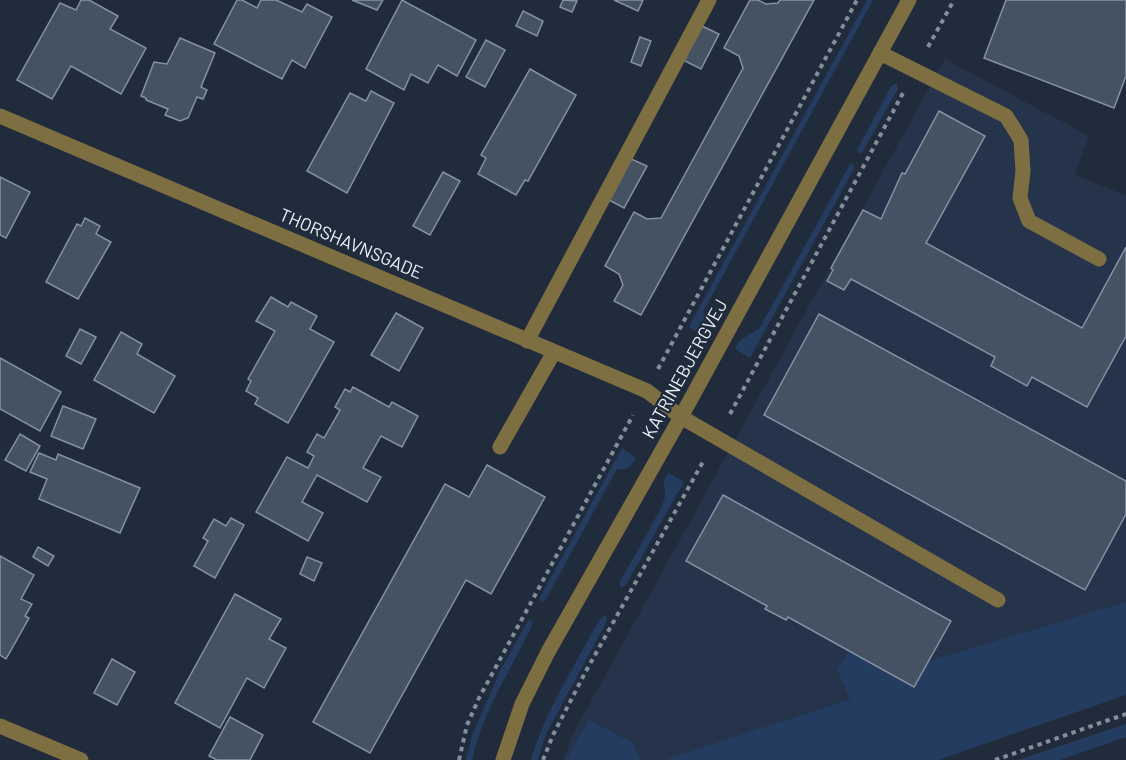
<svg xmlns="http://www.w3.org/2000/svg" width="1126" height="760" font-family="Barlow,sans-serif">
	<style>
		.built { fill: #25344a }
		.green { fill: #243c5f }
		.building { fill: #455263; stroke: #8492a5; stroke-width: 1.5 }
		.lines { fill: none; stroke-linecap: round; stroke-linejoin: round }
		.path { stroke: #858e9b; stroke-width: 4; stroke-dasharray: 4.5 4.5; stroke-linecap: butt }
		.service { stroke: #7e6f43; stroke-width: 15 }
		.minor { stroke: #7e6f43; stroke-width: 15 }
		.tertiary { stroke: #7e6f43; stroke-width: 15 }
		.labels { text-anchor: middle; stroke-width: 5; stroke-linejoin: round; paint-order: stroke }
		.street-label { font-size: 18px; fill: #ecf3fe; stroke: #202b3b }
	</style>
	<rect width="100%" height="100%" fill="#202b3b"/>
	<polygon class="built" points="945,59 1089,136 1075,175 1126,195 1126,615 679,760 563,760 574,732"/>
	<g class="green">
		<polygon points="867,0 873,0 703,312 708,319 703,334 693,330 689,326"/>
		<polygon points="894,84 897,84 898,89 862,153 859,153 857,150 890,88"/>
		<path d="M850,164H853L854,169L750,358L735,349C739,338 749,335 759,329Z"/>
		<path d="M622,448L636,458C631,467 628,471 617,469L545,601L542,602L539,599Z"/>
		<path d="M669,473L684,482L626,585L622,588L620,586V582L661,508C662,504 664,501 665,497C666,488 660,482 669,473Z"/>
		<polygon points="1126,602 1126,695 938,760 665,760 850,699 837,669 849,651 914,687 929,661"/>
		<path d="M604,615L607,617L606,623L545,736L538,760H531C545,711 574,667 598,622Z"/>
		<path d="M529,619L533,623C512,669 483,709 472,760H466L472,735L500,671Z"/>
		<polygon points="589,720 633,743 640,760 566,760"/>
		<polygon points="1126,724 1126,737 1060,760 1018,760"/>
	</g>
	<g class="building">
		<polygon points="81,0 89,0 118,16 110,29 146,48 121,94 71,66 52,99 17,80 60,3 76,10"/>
		<polygon points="237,0 242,0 257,8 261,0 276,0 302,12 307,4 332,17 305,68 292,60 282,79 214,44"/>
		<polygon points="352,0 383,0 377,10"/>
		<polygon points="402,0 476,40 457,76 438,65 428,83 411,74 404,90 366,69"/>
		<polygon points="563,0 577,1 572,12 560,7"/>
		<polygon points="614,0 643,0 638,11"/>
		<polygon points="750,0 758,0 766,4 778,3 780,0 814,0 641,315 614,301 623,285 619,274 605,266 634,212 647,219 661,218 743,68 739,56 724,48"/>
		<polygon points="1006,0 1126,0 1126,76 1114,108 984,58"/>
		<polygon points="523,11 543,21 537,36 516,26"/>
		<polygon points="702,26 719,34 701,69 683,60"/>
		<polygon points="640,37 651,41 641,66 631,62"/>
		<polygon points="180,38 215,53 201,87 207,90 203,99 197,97 188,118 180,121 165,115 168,109 146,100 146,98 141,96 154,62 167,64"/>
		<polygon points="486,40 505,50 485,87 466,77"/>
		<polygon points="530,69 576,95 528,181 525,180 516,195 478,174 486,158 481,155"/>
		<polygon points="371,91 394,103 347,193 307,171 350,93 366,101"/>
		<polygon points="939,111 985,136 926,243 1082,328 1126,247 1126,336 1087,407 1032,377 1027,386 991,366 995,357 851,279 844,290 827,281 833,270 831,268 863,210 881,219 902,173 905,174"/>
		<polygon points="629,158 647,166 624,208 607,199"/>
		<polygon points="443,172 460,181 430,235 413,226"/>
		<polygon points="0,177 30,192 6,238 0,235"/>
		<polygon points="85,218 100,226 96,234 111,242 78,299 46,282 77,224 81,226"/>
		<polygon points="271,297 288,307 291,302 317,316 310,329 334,342 288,423 255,404 258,398 246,391 251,381 248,379 275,331 256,321"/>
		<polygon points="396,313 423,328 399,371 371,355"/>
		<polygon points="819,314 1126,481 1126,514 1085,590 764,415"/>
		<polygon points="80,329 96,337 81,364 66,356"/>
		<polygon points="121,332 142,344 137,354 175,376 154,413 94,380"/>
		<polygon points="0,358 61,392 40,431 0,409"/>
		<polygon points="353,387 389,407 392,402 418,416 402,447 381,436 363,468 381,477 367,502 317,475 302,502 323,513 308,541 256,512 287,457 308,468 314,456 307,452 317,434 324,438 340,410 335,407 345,389 350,392"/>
		<polygon points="63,406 96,419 83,449 51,436"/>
		<polygon points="20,434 40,446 26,471 5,460"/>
		<polygon points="39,453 56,460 58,454 140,488 120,533 39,499 47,479 30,472"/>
		<polygon points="487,465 545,497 491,594 466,580 370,753 313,722 445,484 469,497"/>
		<polygon points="723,495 951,621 914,687 788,617 786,620 765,609 767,606 686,561"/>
		<polygon points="231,518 244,525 215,578 194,566 208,541 203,538 214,519 226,526"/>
		<polygon points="38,547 54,556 48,566 33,557"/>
		<polygon points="0,556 34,575 21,599 32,604 25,616 29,618 6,659 0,655"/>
		<polygon points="307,557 322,563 314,581 300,574"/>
		<polygon points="235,594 281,619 269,639 286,648 264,688 247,678 220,728 175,703"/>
		<polygon points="112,659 135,672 117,705 94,693"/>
		<polygon points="230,717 263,735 250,760 217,760 209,756"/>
	</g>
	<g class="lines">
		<g class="path">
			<polyline points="928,47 954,0"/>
			<polyline points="658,369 857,0"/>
			<polyline points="730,414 903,93"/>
			<polyline points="459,760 467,725 479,698 633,415"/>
			<polyline points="543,760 553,735 586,671 704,460"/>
			<polyline points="995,760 1126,714"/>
		</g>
		<g class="service">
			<polyline points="880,53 1006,116 1021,140 1023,171 1020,198 1029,221 1099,259"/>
			<polyline points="527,341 709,0"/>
			<polyline points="681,417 998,600"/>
			<polyline points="500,447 554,352"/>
		</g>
		<g class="minor">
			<polyline points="0,116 647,391 681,417"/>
			<polyline points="0,726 81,760"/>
		</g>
		<polyline class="tertiary" points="503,760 522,704 548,652 681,417 909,0"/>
	</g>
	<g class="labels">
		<g class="street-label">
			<text transform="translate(351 244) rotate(23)" y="6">THORSHAVNSGADE</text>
			<text transform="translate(685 369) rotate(-61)" y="6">KATRINEBJERGVEJ</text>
		</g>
	</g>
</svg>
